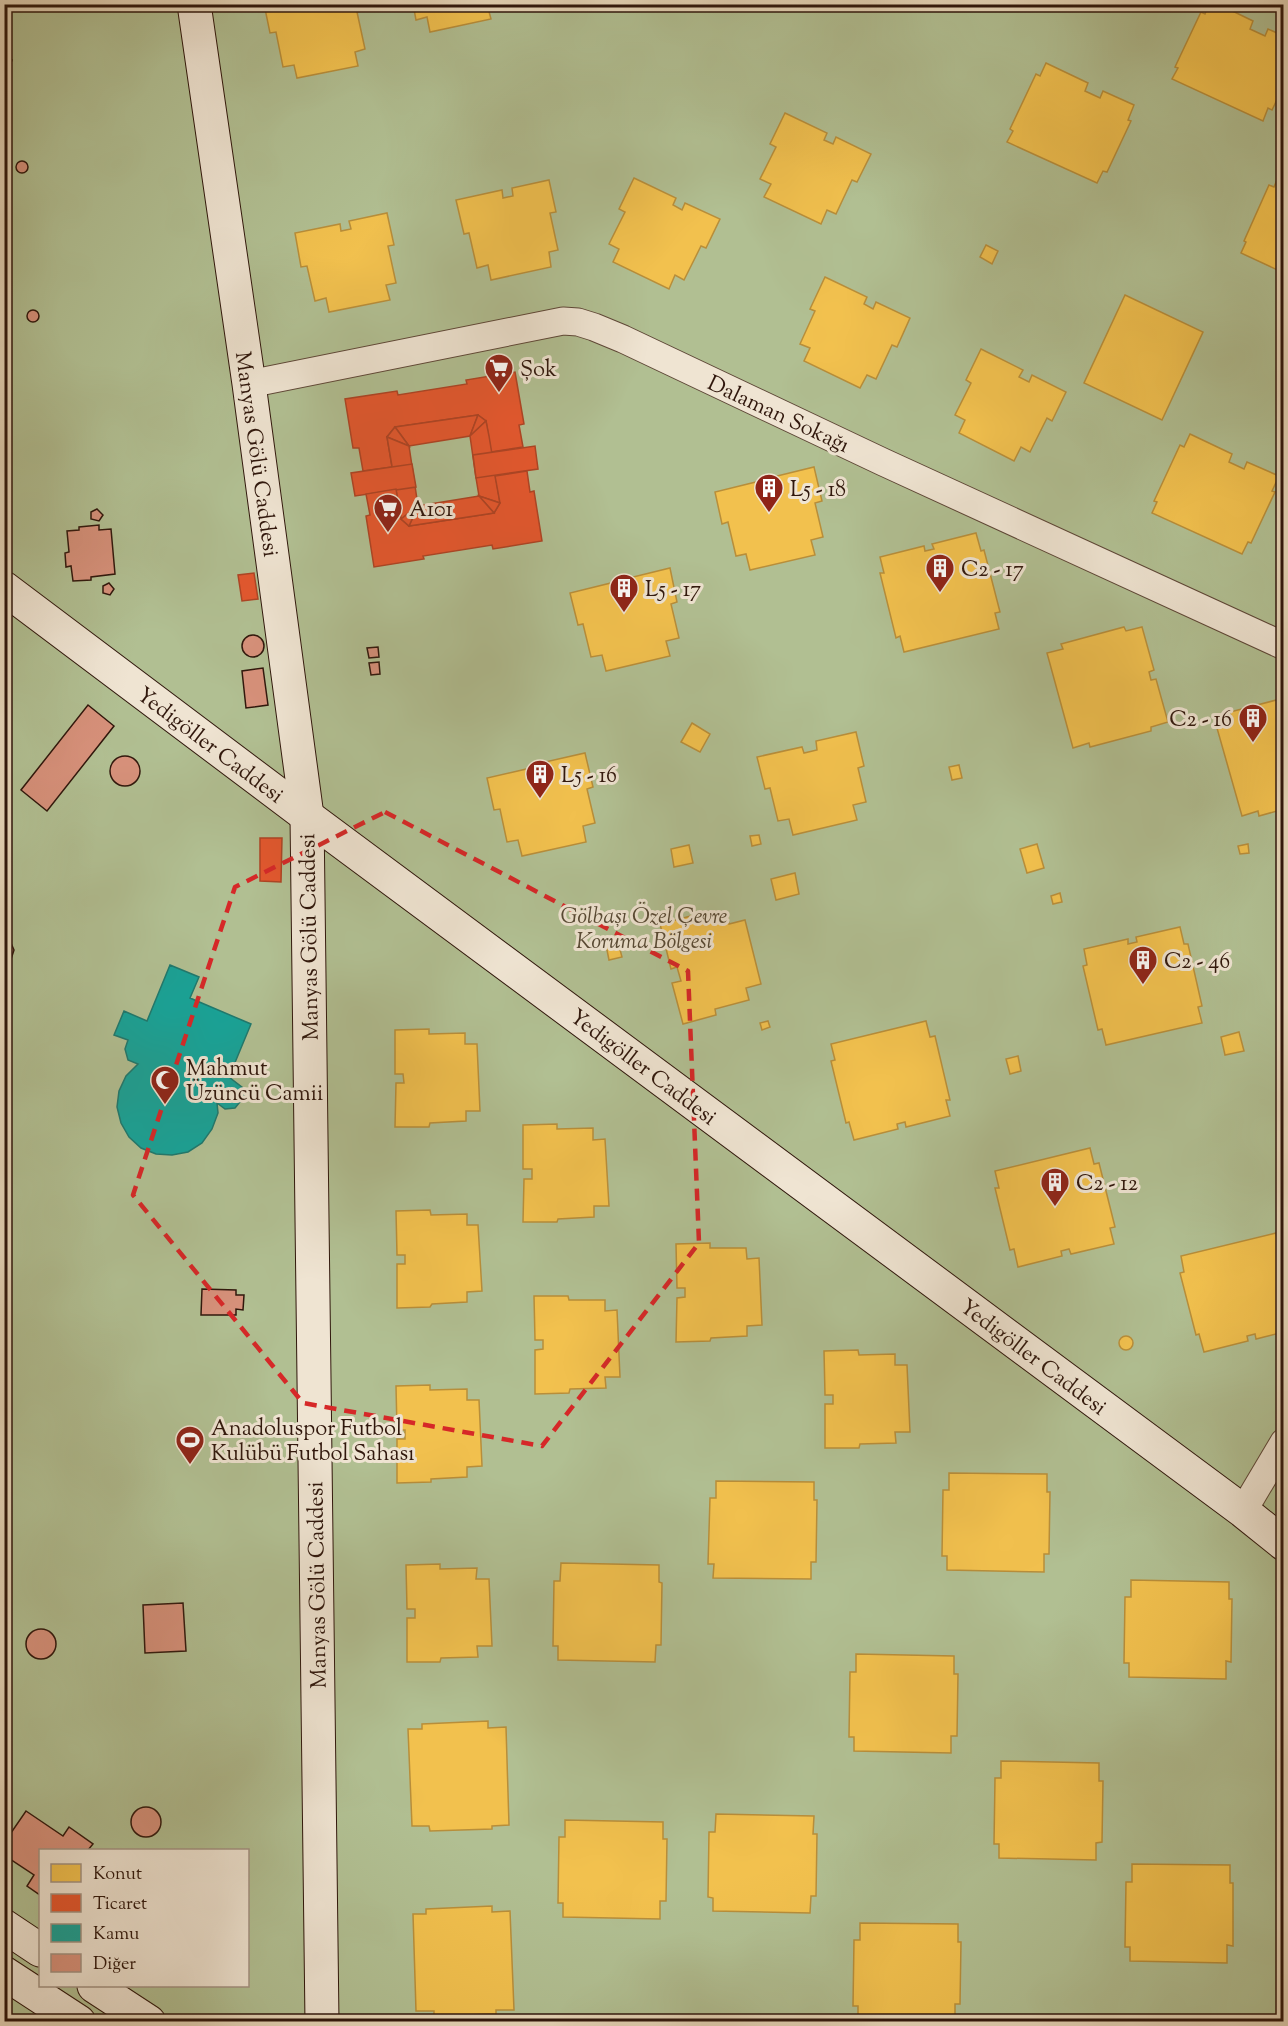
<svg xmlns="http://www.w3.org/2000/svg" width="1288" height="2026" font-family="'Sorts Mill Goudy',serif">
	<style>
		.green { fill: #b1bf92; stroke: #706b4f; stroke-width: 1.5; fill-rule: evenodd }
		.homes { fill: #f2c14e; stroke: #b88e3a; stroke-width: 1.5 }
		.shops { fill: #e4572e; stroke: #ae4424; stroke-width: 1.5 }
		.public { fill: #17a398; stroke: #1e796e; stroke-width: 1.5 }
		.building { fill: #d7917b; stroke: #30170c; stroke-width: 1.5 }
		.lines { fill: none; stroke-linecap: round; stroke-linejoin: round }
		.street-casing { stroke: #5e4737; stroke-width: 29 }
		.secondary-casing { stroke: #30170c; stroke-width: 35 }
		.street { stroke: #efe4d2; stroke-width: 27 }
		.secondary { stroke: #efe4d2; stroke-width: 33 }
		.marked { fill: none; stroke: #d62828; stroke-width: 4.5; stroke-dasharray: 12 8; stroke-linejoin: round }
		.labels { text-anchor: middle; stroke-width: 6; stroke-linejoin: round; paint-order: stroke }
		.poi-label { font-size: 22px; fill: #30170c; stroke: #efe4d2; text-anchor: start }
		.street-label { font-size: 22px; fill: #30170c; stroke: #efe4d2 }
		.park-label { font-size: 22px; font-style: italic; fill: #574934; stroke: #efe4d2 }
	</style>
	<rect width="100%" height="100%" fill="#e6d6b9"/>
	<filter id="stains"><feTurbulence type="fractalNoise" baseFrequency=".00333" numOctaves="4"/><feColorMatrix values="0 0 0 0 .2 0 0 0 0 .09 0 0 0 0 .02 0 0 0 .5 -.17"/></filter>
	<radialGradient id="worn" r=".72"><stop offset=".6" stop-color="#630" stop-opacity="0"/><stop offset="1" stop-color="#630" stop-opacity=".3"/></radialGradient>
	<path class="green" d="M4,5H1283V2021H5ZM40,1850H248V1986H40Z"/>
	<g class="homes">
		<polygon points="264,4 361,4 362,11 357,12 365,49 355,52 358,66 297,78 294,65 283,67 276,32 270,33"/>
		<polygon points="413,4 487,4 491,19 430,32 427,17 416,20"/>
		<polygon points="1209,4 1218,4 1253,21 1250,29 1265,36 1268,29 1284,36 1284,85 1272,110 1268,108 1263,121 1172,79 1178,68 1175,67 1201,12 1205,14"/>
		<polygon points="1046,63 1088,83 1085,91 1100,98 1103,91 1134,105 1128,120 1131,121 1107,172 1103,171 1097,183 1007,142 1013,131 1010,129 1036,74 1040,76"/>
		<polygon points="785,113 827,133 824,140 833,144 836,137 871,154 857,182 852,180 836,214 827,210 821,224 764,197 771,184 760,179 776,147 770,144"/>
		<polygon points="1279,175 1284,177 1284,273 1241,253 1246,242 1244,241 1269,185 1274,187"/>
		<polygon points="634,178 676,198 673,205 682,210 685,203 720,219 706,248 701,246 684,280 675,275 669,289 613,262 619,249 609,244 625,212 619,209"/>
		<polygon points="549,180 556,212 550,213 558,250 549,252 551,267 491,280 488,265 477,268 469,233 464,234 456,200 502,190 503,198 513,196 512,188"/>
		<polygon points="387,213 394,245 388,246 396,283 386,285 390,300 329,312 326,298 315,301 307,266 301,267 295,233 340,224 341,231 351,229 349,221"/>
		<polygon points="986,245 998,251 992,264 980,257"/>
		<polygon points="825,277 867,297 864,304 873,309 876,302 910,318 897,347 892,345 876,379 867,375 860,388 804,361 810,348 800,344 815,311 810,309"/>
		<polygon points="1125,295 1203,332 1162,420 1084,383"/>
		<polygon points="981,349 1023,370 1019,377 1029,382 1032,375 1066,392 1052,421 1047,418 1030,452 1021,447 1014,461 959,433 965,420 955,415 971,383 966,380"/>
		<polygon points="1190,434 1232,454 1229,462 1244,469 1247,462 1279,476 1272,491 1275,492 1251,543 1248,542 1242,554 1152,513 1157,502 1154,501 1180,445 1184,447"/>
		<polygon points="814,467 822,501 815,503 823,537 811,540 815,555 750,570 746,554 736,556 728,522 722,524 715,492 760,481 761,488 776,485 773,477"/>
		<polygon points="976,533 981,551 984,550 1000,612 995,613 999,629 904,652 900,636 896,638 880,573 884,573 880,557 924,546 925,551 934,549 932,544"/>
		<polygon points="670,568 677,602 671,604 679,638 666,641 670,656 606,671 602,655 591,657 583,624 578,625 570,593 615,582 617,589 631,586 629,578"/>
		<polygon points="1124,627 1126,631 1142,627 1154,670 1149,672 1151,680 1156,679 1168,722 1151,727 1151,731 1090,747 1089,743 1073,748 1047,653 1063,649 1061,644"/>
		<polygon points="1284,698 1284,809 1259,816 1258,811 1242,816 1215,721 1231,717 1230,712"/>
		<polygon points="692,723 710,734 700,752 681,742"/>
		<polygon points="856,732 864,766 858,768 866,802 853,805 857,820 793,835 789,819 778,821 770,788 765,789 757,757 802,747 804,753 817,750 816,741"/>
		<polygon points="585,753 593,787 587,789 595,823 583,826 586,842 522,856 518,840 507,842 500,809 494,810 487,778 531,768 533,774 547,771 545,762"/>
		<polygon points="959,765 962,778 952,780 949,767"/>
		<polygon points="759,835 761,844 752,846 750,836"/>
		<polygon points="1037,844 1044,868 1027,873 1020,849"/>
		<polygon points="1248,844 1249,853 1240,854 1238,846"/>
		<polygon points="689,845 693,863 674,867 671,849"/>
		<polygon points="795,873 799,894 776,900 771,879"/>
		<polygon points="1060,893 1062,902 1053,904 1051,896"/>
		<polygon points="727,913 729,924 745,920 761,984 746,988 749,1000 715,1009 716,1015 683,1024 672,983 681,981 677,967 671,969 660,924 691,916 693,922"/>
		<polygon points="1180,927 1184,944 1188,944 1202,1006 1198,1007 1202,1023 1106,1045 1102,1029 1098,1030 1083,966 1087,965 1084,949 1128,939 1128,944 1137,942 1136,937"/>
		<polygon points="618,942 622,957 609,960 606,945"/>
		<polygon points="768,1021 770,1027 762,1030 760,1023"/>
		<polygon points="926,1021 930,1037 935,1036 950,1100 946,1100 950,1116 906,1127 905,1122 897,1124 898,1129 854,1140 849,1122 846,1123 831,1061 835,1060 831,1044"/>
		<polygon points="429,1029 429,1034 465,1033 465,1044 477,1044 480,1111 466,1111 466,1121 430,1123 429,1127 395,1127 396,1083 404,1083 403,1074 395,1074 395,1030"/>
		<polygon points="1239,1032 1244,1051 1225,1055 1221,1037"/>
		<polygon points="1018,1056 1021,1071 1010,1074 1006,1059"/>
		<polygon points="557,1124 557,1129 593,1128 593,1140 605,1139 609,1206 594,1206 594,1217 558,1219 557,1222 523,1222 524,1179 532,1179 532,1169 523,1169 523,1125"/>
		<polygon points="1090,1148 1094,1164 1099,1163 1115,1227 1110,1228 1114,1244 1071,1254 1069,1249 1061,1251 1062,1256 1018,1267 1014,1249 1010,1250 995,1188 999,1188 995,1171"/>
		<polygon points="430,1210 431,1215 467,1214 467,1225 478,1225 482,1291 467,1292 467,1302 432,1304 430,1307 397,1308 397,1264 405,1264 405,1255 397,1255 396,1211"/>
		<polygon points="1276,1233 1279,1249 1284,1248 1284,1332 1256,1339 1255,1334 1247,1336 1248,1341 1204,1352 1199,1334 1196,1335 1180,1273 1184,1272 1181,1256"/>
		<polygon points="710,1243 710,1248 746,1248 747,1259 759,1258 762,1325 747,1326 747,1336 711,1338 710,1341 676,1342 677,1298 685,1297 685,1288 677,1288 676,1244"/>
		<polygon points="534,1296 568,1296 569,1300 605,1300 605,1311 617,1310 620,1377 605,1377 606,1388 570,1389 569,1393 535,1394 535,1350 543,1349 543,1340 535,1340"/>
		<circle cx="1126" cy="1343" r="7"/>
		<polygon points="858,1350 859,1355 895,1354 895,1365 907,1365 910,1432 895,1432 896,1443 860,1444 859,1448 825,1448 825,1404 833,1404 833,1395 825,1395 824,1351"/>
		<polygon points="430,1385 430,1390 467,1389 467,1400 479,1400 482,1466 467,1467 467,1477 431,1479 431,1482 397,1483 397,1439 405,1439 405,1430 397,1430 396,1386"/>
		<polygon points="949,1473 1047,1474 1047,1492 1050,1492 1049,1554 1044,1554 1044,1572 947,1570 947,1556 942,1556 943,1490 949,1490"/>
		<polygon points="716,1481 814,1482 814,1500 817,1500 816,1562 811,1562 811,1579 713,1578 714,1564 708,1564 710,1498 716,1498"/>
		<polygon points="561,1563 659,1565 659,1582 662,1583 661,1645 656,1645 655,1662 558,1660 558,1646 553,1646 554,1581 560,1581"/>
		<polygon points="440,1564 440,1569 477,1568 476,1579 489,1579 492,1646 477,1646 478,1657 441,1658 440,1662 407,1662 407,1618 415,1618 415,1609 407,1609 406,1565"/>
		<polygon points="1131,1580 1229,1582 1229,1599 1232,1599 1231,1662 1226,1661 1226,1679 1129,1677 1129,1663 1124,1663 1125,1597 1131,1597"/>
		<polygon points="856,1654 954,1656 954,1674 958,1674 957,1736 951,1736 951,1753 854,1751 854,1737 849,1737 850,1672 856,1672"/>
		<polygon points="488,1721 488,1728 506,1727 509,1825 492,1826 492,1829 430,1831 429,1826 412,1826 408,1729 422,1729 422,1724"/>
		<polygon points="1001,1761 1099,1763 1099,1781 1103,1781 1102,1842 1096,1843 1096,1860 999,1858 999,1844 994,1844 995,1778 1001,1778"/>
		<polygon points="716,1814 814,1816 813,1834 817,1834 816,1896 811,1896 810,1913 713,1911 713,1898 708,1897 709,1832 715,1832"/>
		<polygon points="565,1820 663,1822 663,1839 667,1839 666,1901 660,1901 660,1919 563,1917 563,1903 558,1903 559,1837 565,1837"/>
		<polygon points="1132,1864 1230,1865 1230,1883 1233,1883 1233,1946 1227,1945 1227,1963 1130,1961 1130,1947 1125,1947 1126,1882 1132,1882"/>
		<polygon points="492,1906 492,1912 510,1911 514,2010 496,2010 496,2014 434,2016 434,2011 416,2011 413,1914 426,1914 426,1909"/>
		<polygon points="860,1923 958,1924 958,1942 961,1942 960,2004 955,2004 955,2022 858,2020 858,2006 853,2006 854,1940 860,1940"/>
	</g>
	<g class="shops">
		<polygon points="515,372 524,424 519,425 523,447 491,452 486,421 478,415 395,427 387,437 392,467 363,471 359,448 353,448 345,399 397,391 398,395 467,384 466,380"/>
		<polygon points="478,415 470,436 409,446 395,427"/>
		<polygon points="478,415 486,421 470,436"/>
		<polygon points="486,421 489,436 500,503 479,496 476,478 470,436"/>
		<polygon points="395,427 409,446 387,437"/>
		<polygon points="387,437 409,446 418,506 401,519"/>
		<polygon points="535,446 538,469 476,478 473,455"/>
		<polygon points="412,464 416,487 355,496 351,473"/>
		<polygon points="527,471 530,492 534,491 542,541 493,549 492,545 423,556 424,559 374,567 366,516 370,515 366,494 396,489 401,519 409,526 494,513 500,503 495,476"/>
		<polygon points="479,496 500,503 494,513"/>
		<polygon points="479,496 494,513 409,526 418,506"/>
		<polygon points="418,506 409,526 401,519"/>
		<polygon points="254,573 258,599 242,601 238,575"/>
		<polygon points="260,838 282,838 281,882 260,881"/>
	</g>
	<polygon class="public" points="170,965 199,977 190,998 251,1024 229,1077 243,1088 244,1097 235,1108 225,1109 217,1103 218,1113 212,1129 202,1143 188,1152 172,1155 156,1154 141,1148 129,1137 121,1123 117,1107 119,1091 126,1076 138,1064 128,1060 125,1049 128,1040 114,1035 124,1011 147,1021"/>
	<g class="building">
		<polygon points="4,55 8,55 12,60 10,66 7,67 4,67"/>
		<circle cx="22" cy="167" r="6"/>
		<circle cx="33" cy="316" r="6"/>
		<polygon points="97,509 103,515 99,521 91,519 91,512"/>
		<polygon points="99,525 99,530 111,529 115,574 91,577 91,580 73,581 71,566 66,567 65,553 69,552 67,531 79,530 79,527"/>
		<polygon points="109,583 114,589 110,595 103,593 103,586"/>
		<circle cx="253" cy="646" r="11"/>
		<polygon points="378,647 379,657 369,658 367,648"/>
		<polygon points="379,662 380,674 371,675 369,663"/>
		<polygon points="263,668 268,705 246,708 242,671"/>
		<polygon points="88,705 114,726 47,811 21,790"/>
		<circle cx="125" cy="771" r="15"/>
		<polygon points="4,937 10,941 14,950 11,959 4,965"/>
		<polygon points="202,1289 236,1290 236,1295 244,1295 243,1310 236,1309 236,1315 201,1315"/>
		<polygon points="183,1603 186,1651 145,1653 143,1605"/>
		<circle cx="41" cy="1644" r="15"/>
		<circle cx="146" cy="1822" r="15"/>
		<polygon points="26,1811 63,1836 69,1827 93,1844 88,1850 40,1850 40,1895 27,1886 34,1875 4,1855 4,1843"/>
	</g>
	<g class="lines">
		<g class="street-casing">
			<g id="street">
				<polyline points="249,384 563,321 578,322 594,327 623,339 883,462 1284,646"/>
				<polyline points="1243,1511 1284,1442"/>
			</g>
		</g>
		<g class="secondary-casing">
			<g id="secondary">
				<polyline points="194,4 249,384 307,816 322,2022"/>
				<polyline points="4,588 307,816 1243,1511 1284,1544"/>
				<polyline points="4,1926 40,1950"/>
				<polyline points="4,1973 79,2022"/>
				<polyline points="94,1986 149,2022"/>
			</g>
		</g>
		<use href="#street" class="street"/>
		<use href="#secondary" class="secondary"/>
	</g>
	<path class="marked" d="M385,812L688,971L699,1243L542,1446L303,1403L133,1195L235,887Z"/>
	<defs>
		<g id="supermarket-pin" transform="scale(1.5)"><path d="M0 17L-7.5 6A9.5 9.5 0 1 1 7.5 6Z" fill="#8f2418" stroke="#efe4d2"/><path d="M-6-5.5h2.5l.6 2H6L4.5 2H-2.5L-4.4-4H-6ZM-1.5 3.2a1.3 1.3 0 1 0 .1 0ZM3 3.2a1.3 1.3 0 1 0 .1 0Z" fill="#fff"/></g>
		<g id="building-pin" transform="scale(1.5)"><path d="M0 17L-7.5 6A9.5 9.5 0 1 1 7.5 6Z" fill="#8f2418" stroke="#efe4d2"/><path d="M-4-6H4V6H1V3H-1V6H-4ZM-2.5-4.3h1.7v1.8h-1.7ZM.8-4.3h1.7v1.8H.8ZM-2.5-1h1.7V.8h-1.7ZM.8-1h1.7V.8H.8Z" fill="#fff"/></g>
		<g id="mosque-pin" transform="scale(1.5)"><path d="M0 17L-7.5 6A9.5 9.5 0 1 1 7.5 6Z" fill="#8f2418" stroke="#efe4d2"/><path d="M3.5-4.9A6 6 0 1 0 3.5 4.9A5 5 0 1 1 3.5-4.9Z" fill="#fff"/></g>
		<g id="stadium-pin" transform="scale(1.5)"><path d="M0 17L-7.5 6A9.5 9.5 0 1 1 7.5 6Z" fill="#8f2418" stroke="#efe4d2"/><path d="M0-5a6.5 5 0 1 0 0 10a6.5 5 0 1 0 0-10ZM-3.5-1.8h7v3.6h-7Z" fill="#fff"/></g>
	</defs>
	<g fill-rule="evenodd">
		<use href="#supermarket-pin" x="499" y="368"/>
		<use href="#building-pin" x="769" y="488"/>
		<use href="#supermarket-pin" x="388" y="508"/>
		<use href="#building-pin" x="940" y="568"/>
		<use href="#building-pin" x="624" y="588"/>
		<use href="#building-pin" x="1253" y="718"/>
		<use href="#building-pin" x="540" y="774"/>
		<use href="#building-pin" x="1143" y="960"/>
		<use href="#mosque-pin" x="165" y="1080"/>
		<use href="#building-pin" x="1055" y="1182"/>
		<use href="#stadium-pin" x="190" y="1440"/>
	</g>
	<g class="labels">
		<g class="poi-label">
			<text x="520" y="376">Şok</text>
			<text x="790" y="496">L5 - 18</text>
			<text x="409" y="516">A101</text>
			<text x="961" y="576">C2 - 17</text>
			<text x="645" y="596">L5 - 17</text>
			<text x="1232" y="726" text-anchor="end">C2 - 16</text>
			<text x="561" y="782">L5 - 16</text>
			<text x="1164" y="968">C2 - 46</text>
			<text x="186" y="1075">Mahmut<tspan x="186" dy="25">Üzüncü Camii</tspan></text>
			<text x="1076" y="1190">C2 - 12</text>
			<text x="211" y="1435">Anadoluspor Futbol<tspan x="211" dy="25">Kulübü Futbol Sahası</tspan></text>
		</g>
		<g class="street-label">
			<text transform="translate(779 413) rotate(25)" y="8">Dalaman Sokağı</text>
			<text transform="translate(258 454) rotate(82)" y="8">Manyas Gölü Caddesi</text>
			<text transform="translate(211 744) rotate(37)" y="8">Yedigöller Caddesi</text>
			<text transform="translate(308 937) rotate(-91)" y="8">Manyas Gölü Caddesi</text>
			<text transform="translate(644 1066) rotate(37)" y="8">Yedigöller Caddesi</text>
			<text transform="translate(1034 1356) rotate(37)" y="8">Yedigöller Caddesi</text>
			<text transform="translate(316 1585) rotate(-91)" y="8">Manyas Gölü Caddesi</text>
		</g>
		<g class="park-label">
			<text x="644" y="923">Gölbaşı Özel Çevre<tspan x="644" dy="25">Koruma Bölgesi</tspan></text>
		</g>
	</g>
	<rect width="1288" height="2026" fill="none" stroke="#e6d6b9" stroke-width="24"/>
	<rect x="6" y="6" width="1276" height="2014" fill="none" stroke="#30170c" stroke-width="3"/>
	<rect x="12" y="12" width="1264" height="2002" fill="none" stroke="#30170c" stroke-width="1.5"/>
	<rect x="39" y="1849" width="210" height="138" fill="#efe4d2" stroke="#a39283" stroke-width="1.5"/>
	<rect x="51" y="1864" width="30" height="18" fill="#f2c14e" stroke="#a39283" stroke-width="1.5"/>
	<text x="93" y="1879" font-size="18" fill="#30170c">Konut</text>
	<rect x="51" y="1894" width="30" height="18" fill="#e4572e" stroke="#a39283" stroke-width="1.5"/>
	<text x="93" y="1909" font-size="18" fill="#30170c">Ticaret</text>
	<rect x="51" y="1924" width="30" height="18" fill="#17a398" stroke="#a39283" stroke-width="1.5"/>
	<text x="93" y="1939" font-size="18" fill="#30170c">Kamu</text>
	<rect x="51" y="1954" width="30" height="18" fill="#d7917b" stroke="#a39283" stroke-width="1.5"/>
	<text x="93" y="1969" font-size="18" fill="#30170c">Diğer</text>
	<rect width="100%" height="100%" filter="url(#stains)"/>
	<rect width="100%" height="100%" fill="url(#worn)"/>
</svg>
